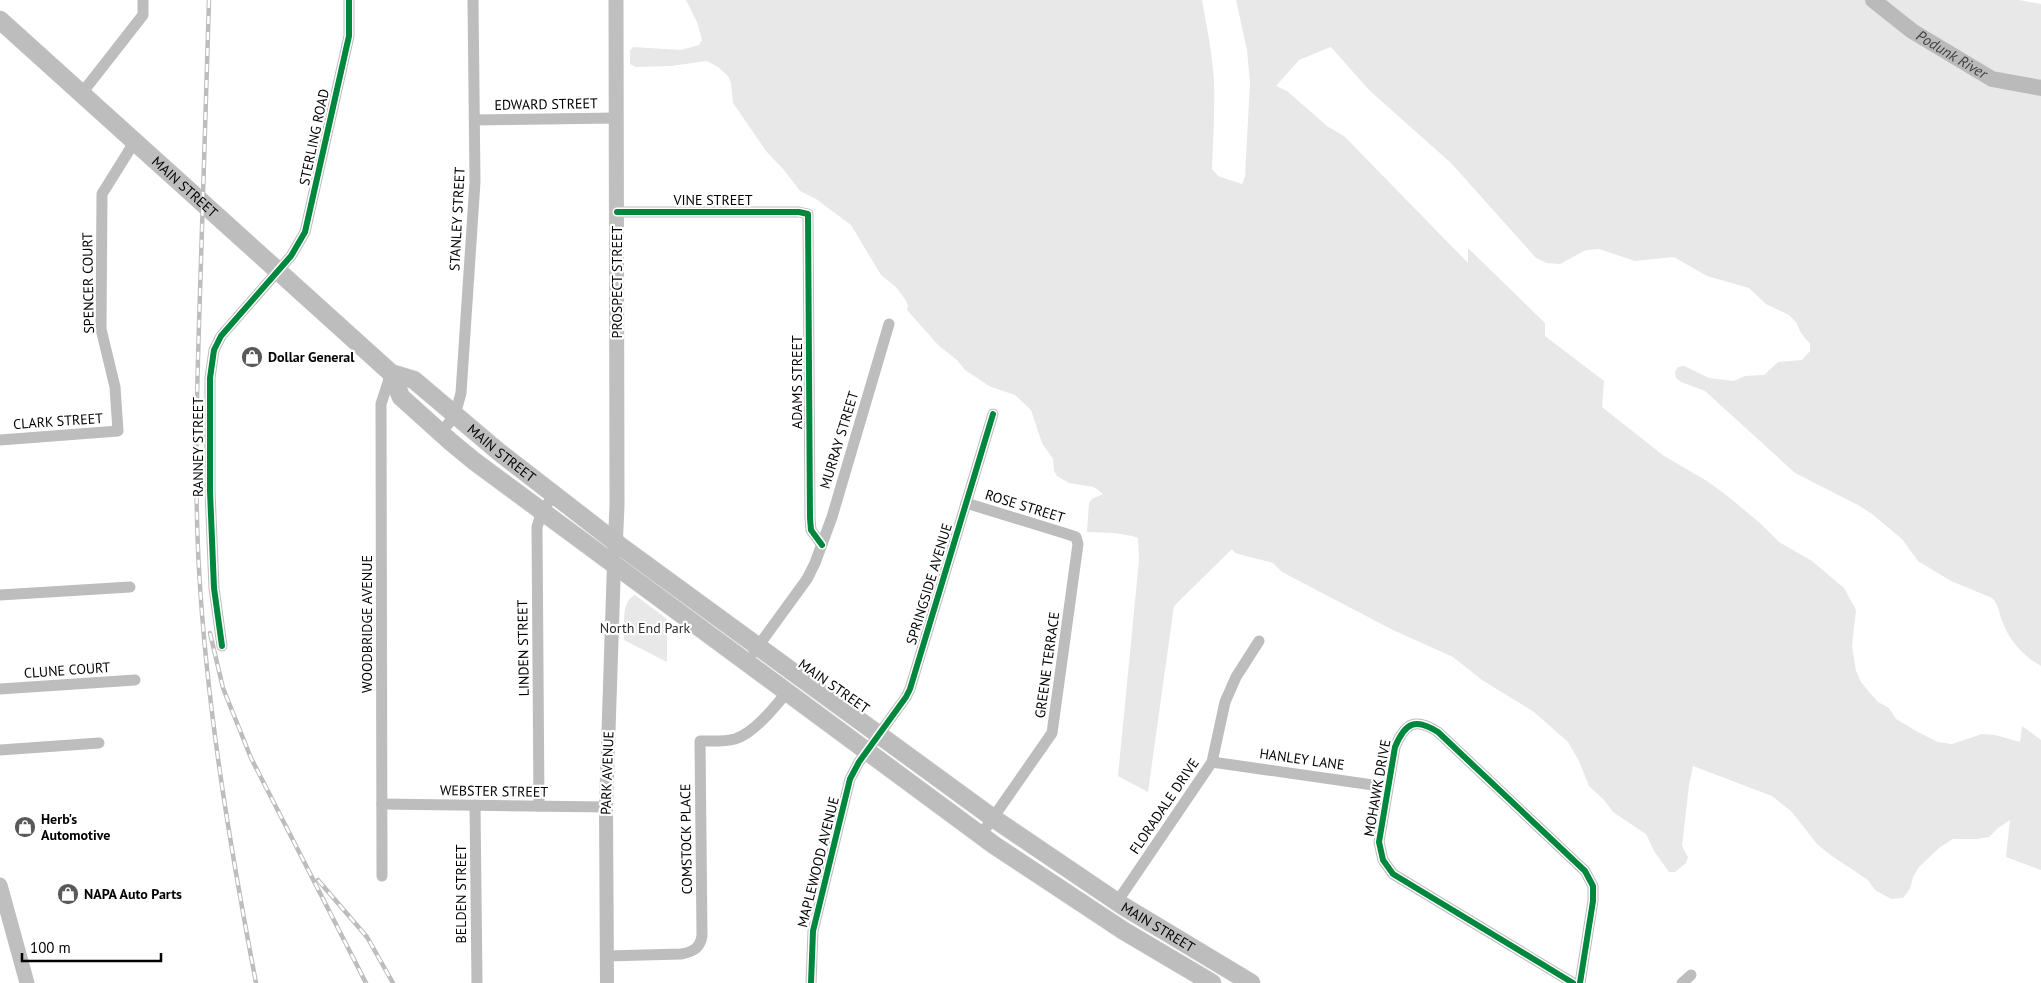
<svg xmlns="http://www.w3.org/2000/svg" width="2041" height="983" font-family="'PT Sans',sans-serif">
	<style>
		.green { fill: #e8e8e8 }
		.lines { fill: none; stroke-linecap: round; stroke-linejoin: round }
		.river { stroke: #bababa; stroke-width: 16 }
		.trunk-casing { stroke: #dbdbdb; stroke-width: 19 }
		.minor { stroke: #bdbdbd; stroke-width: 11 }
		.tertiary { stroke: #bdbdbd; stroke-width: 14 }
		.secondary { stroke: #bfbfbf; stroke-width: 15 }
		.trunk { stroke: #bdbdbd; stroke-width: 18 }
		.rail-casing { stroke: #bdbdbd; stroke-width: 4.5 }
		.rail { stroke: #fff; stroke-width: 2.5; stroke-dasharray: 8; stroke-linecap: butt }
		.cycleway-casing { stroke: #fff; stroke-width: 9 }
		.cycleway { stroke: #00873e; stroke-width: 6 }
		.labels { text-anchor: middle; stroke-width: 4.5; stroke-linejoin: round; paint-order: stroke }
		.street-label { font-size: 14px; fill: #000; stroke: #fff }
		.poi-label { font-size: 14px; font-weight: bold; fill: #000; stroke: #fff; text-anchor: start }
		.park-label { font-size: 14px; fill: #2d2d2d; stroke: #fff }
		.water-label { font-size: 15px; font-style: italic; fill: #3e3e3e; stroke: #fff }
	</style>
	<rect width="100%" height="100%" fill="#fff"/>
	<g class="green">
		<path d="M686,0H1202C1207,27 1212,53 1214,80C1215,110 1213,140 1212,169L1218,176L1242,184L1245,177L1250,83L1247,50L1236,0H2019L2041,4V666C2024,657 2009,640 2003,623C1999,614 1999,604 1992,598L1951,581L1918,561L1902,539L1872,514L1858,505L1795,473L1705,391L1681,382L1676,378L1675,372L1678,367L1684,366L1709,378L1734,381L1745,376L1764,375L1778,362L1802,360L1810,351V344L1801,333L1796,322L1789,315L1766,304L1749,288L1707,276L1674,257L1635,261L1599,249L1586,250L1560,264L1547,263L1536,258L1451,163L1369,90L1331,47L1299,60L1276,86L1287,91L1327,126L1344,136L1468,263V248L1545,323V336L1604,381L1602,407L1664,456L1707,481L1730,498L1761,524L1779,542L1812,561L1844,588L1856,610L1852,646L1856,671L1861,682L1870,693L1878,702L1889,708L1896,719L1918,732L1938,742L1952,744L1982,734L1995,735L2020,742L2022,726L2041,740V870L2006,857L2010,820L1998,828L1989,837L1977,839H1953L1939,848L1919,867L1913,877L1910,889L1903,898L1891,899L1875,890L1868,880L1829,854L1817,844L1792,812L1772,796L1693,766L1689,785L1682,846L1688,857L1686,863L1675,872H1669L1654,851L1646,834L1613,812L1604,800L1589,786L1579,761L1568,742L1534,712L1482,680L1453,657L1393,630L1282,572L1273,563L1235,553L1232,549L1174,606L1148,792L1118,776L1139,560L1138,538L1132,536L1114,533L1087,532L1089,503L1092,499L1103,494L1094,487L1069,483L1057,476L1054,471L1053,459L1042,443L1031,410L1015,395L991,387L965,370L957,360L939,346L907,310L908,305L905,299L896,287L881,275L851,225L816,199L800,191L784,170L766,151L733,103L731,83L728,76L718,67L707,61L671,66L636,67L630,64V51L633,47L681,50L699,45L702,40L697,22Z"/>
		<path d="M635,595L667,619V662L624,640C625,626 620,602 635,595Z"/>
	</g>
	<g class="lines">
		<path class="river" id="s1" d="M1873,0L1912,31L1992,79L2041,88"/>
		<g class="trunk-casing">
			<g id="trunk">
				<path id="s2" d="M0,20L391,373L414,380L499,452L623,548L993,818L1123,906L1251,983"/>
				<polyline points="391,373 401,397 451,442 474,461 994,845 1124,931 1212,983"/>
			</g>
		</g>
		<g class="minor">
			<polyline points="82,93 143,15 143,0"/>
			<polyline points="475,120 617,118"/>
			<polyline points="617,212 799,212 808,214 810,518 811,530 822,545"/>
			<polyline points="441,433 455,415 461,393 475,182 473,0"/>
			<polyline points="0,440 118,431 115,387 101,329 102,194 135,141"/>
			<polyline points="966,503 1067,534 1076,537 1078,544 1052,733 981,835"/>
			<polyline points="0,595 130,587"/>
			<polyline points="222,646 214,588 210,491 210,378 214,350 221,336 291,256 305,232 349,36 349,0"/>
			<polyline points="754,652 807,579 815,563 832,517 889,324"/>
			<polyline points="0,689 135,680"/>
			<polyline points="0,750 99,743"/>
			<polyline points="1212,762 1387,787"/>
			<polyline points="382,804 606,807"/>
			<polyline points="475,805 477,983"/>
			<polyline points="539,806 537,527 542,511 554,495"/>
			<polyline points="382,876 381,404 391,373"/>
			<polyline points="1117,902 1212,762 1225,702 1236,677 1259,641"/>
			<path d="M607,956L681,954C693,952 700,948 702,936L700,741C711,741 724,742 735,739C754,733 775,707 787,692"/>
			<polyline points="811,983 813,931 850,779 859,762 906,697 910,689 993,414"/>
			<path d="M1573,983L1393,874L1383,860L1379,842L1395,747C1405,723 1415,717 1438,732L1585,871L1593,886V901L1580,983"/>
			<polyline points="1682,983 1691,975"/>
		</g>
		<polyline class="tertiary" points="607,983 606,807 614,564"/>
		<g class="secondary">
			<polyline points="615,551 617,505 616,0"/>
			<polyline points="0,885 27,983"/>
		</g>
		<use href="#trunk" class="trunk"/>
		<g class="rail-casing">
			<g id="rail">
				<path d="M209,0C206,98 203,195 200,293C197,385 194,478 199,570C207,710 230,846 256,983"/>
				<polyline points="210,633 223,688 251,758 366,983"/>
				<polyline points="318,880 367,937 393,983"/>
			</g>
		</g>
		<use href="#rail" class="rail"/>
		<g class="cycleway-casing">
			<g id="cycleway">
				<polyline points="617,212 799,212 808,214 810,518 811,530 822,545"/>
				<polyline points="222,646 214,588 210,491 210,378 214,350 221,336 291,256 305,232 349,36 349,0"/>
				<polyline points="811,983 813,931 850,779 859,762 906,697 910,689 993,414"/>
				<path d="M1573,983L1393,874L1383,860L1379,842L1395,747C1405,723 1415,717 1438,732L1585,871L1593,886V901L1580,983"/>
			</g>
		</g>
		<use href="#cycleway" class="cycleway"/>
	</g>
	<defs>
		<g id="shop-disc" transform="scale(1.125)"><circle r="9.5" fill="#595959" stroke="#fff"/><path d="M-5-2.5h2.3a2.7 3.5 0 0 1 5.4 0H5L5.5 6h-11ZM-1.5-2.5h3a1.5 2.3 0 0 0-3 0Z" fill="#fff"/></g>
	</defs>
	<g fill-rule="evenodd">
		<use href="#shop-disc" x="252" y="357"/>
		<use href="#shop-disc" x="25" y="827"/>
		<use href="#shop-disc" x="68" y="894"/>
	</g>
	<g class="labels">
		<g class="street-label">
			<text transform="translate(546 104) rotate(-1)" y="5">EDWARD STREET</text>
			<text transform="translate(314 137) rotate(-78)" y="5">STERLING ROAD</text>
			<text dy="5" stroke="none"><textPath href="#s2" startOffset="249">MAIN STREET</textPath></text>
			<text x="713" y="205">VINE STREET</text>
			<text transform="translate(457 219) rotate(-87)" y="5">STANLEY STREET</text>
			<text transform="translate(617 282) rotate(-90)" y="5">PROSPECT STREET</text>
			<text transform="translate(88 283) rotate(-91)" y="5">SPENCER COURT</text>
			<text transform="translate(797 382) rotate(-90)" y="5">ADAMS STREET</text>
			<text transform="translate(58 421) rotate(-4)" y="5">CLARK STREET</text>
			<text transform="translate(839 440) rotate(-73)" y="5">MURRAY STREET</text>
			<text transform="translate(198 447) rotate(-90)" y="5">RANNEY STREET</text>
			<text dy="5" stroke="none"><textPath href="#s2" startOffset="665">MAIN STREET</textPath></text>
			<text transform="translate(1025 506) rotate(17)" y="5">ROSE STREET</text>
			<text transform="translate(929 584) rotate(-73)" y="5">SPRINGSIDE AVENUE</text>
			<text transform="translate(367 624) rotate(-90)" y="5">WOODBRIDGE AVENUE</text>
			<text transform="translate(523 648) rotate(-91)" y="5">LINDEN STREET</text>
			<text transform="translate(1047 665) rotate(-82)" y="5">GREENE TERRACE</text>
			<text transform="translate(67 670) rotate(-4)" y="5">CLUNE COURT</text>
			<text transform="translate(834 686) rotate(35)" y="5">MAIN STREET</text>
			<text transform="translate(1302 759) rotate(8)" y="5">HANLEY LANE</text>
			<text transform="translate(607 773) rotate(-88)" y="5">PARK AVENUE</text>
			<text transform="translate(1377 788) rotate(-80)" y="5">MOHAWK DRIVE</text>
			<text transform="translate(494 791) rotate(1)" y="5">WEBSTER STREET</text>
			<text transform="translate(1164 806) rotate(-56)" y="5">FLORADALE DRIVE</text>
			<text transform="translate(686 839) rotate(-91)" y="5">COMSTOCK PLACE</text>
			<text transform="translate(818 862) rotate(-76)" y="5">MAPLEWOOD AVENUE</text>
			<text transform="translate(461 894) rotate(-90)" y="5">BELDEN STREET</text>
			<text dy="5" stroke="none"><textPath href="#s2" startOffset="1475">MAIN STREET</textPath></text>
		</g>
		<g class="poi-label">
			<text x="268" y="362">Dollar General</text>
			<text x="41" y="824">Herb's<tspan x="41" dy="16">Automotive</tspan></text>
			<text x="84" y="899">NAPA Auto Parts</text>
		</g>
		<g class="park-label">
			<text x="645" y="633">North End Park</text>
		</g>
		<g class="water-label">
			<text dy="5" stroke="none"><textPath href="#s1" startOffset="96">Podunk River</textPath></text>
		</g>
	</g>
	<path d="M22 953v8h139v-8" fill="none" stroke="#000000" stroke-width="2.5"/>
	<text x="30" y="953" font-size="15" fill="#000000" stroke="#ffffff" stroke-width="4" paint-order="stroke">100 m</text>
</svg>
